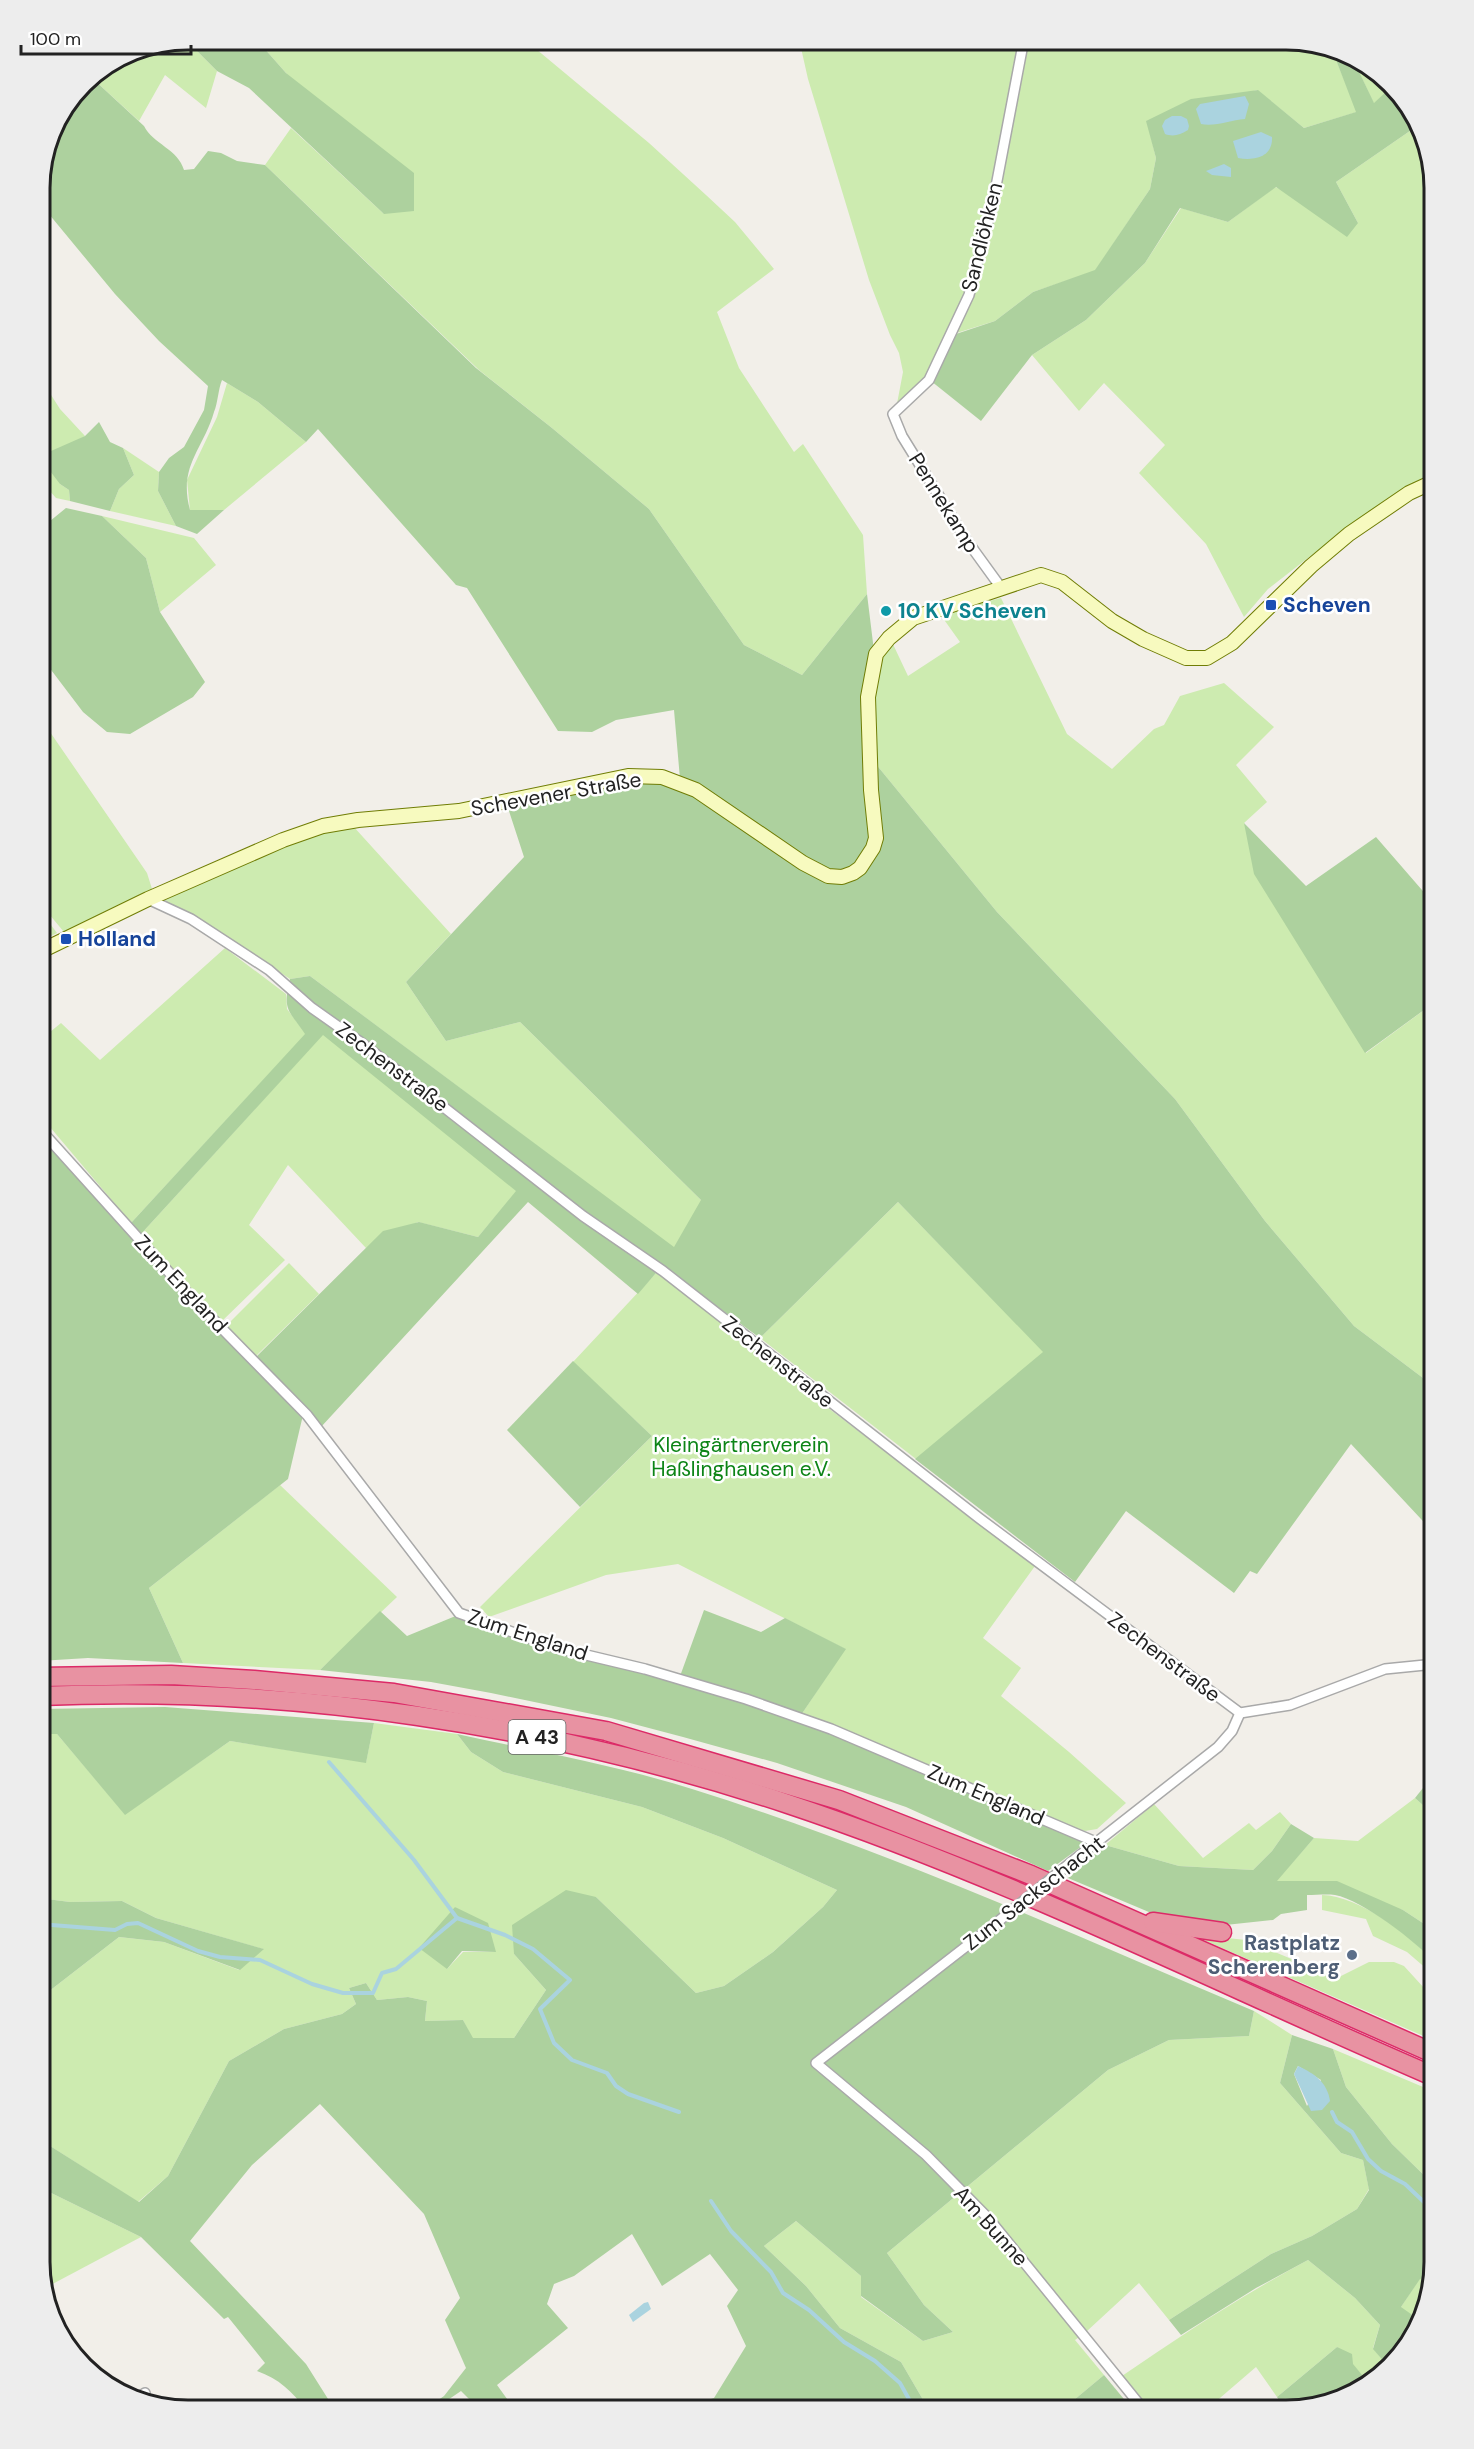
<svg xmlns="http://www.w3.org/2000/svg" width="1474" height="2449" font-family="'DM Sans',sans-serif">
	<style>
		.grass { fill: #cdebb0; fill-rule: evenodd }
		.forest { fill: #add19e; fill-rule: evenodd }
		.water { fill: #aad3df }
		.lines { fill: none; stroke-linecap: round; stroke-linejoin: round }
		.stream { stroke: #aad3df; stroke-width: 4 }
		.street-casing { stroke: #a9a9a9; stroke-width: 12 }
		.secondary-casing { stroke: #707d05; stroke-width: 16 }
		.highway-casing { stroke: #dc2a67; stroke-width: 21 }
		.street { stroke: #fff; stroke-width: 9 }
		.secondary { stroke: #f7fabf; stroke-width: 14 }
		.highway { stroke: #e892a2; stroke-width: 18 }
		.street-bridge-casing { stroke: #a9a9a9; stroke-width: 12; stroke-linecap: butt }
		.street-bridge { stroke: #fff; stroke-width: 9 }
		.transit-dot { fill: #1a4fb4; stroke: #fff; stroke-width: 2 }
		.culture-dot { fill: #0f9aa8; stroke: #fff; stroke-width: 2 }
		.service-dot { fill: #5c6f8a; stroke: #fff; stroke-width: 2 }
		.labels { text-anchor: middle; stroke-width: 5; stroke-linejoin: round; paint-order: stroke }
		.shield { fill: #fff; stroke: #646464; stroke-width: 1.5 }
		.shield-label { font-size: 20px; font-weight: bold; fill: #222 }
		.street-label { font-size: 21px; fill: #222; stroke: #fff }
		.transit-label { font-size: 21px; font-weight: bold; fill: #164399; stroke: #fff; text-anchor: start }
		.culture-label { font-size: 21px; font-weight: bold; fill: #0d838f; stroke: #fff; text-anchor: start }
		.park-label { font-size: 21px; fill: #0c8416; stroke: #fff }
		.service-label { font-size: 21px; font-weight: bold; fill: #4e5e75; stroke: #fff; text-anchor: end }
		.rim { fill: none; stroke: #222; stroke-width: 3 }
	</style>
	<rect width="100%" height="100%" fill="#f2efe9"/>
	<g class="grass">
		<polygon points="185,39 217,71 206,108 165,75 139,121 91,77 131,50"/>
		<polygon points="256,39 524,39 649,143 706,195 735,222 774,269 717,312 739,368 794,452 803,444 863,535 867,594 802,675 744,645 649,509 552,428 479,370 265,165 291,128 384,214 286,73"/>
		<polygon points="799,39 1300,40 1333,52 1357,112 1304,128 1257,90 1147,121 1156,158 1150,189 1095,271 1033,292 995,321 947,336 927,378 896,409 903,372 899,353 890,335 869,280 808,79"/>
		<polygon points="1353,59 1370,64 1390,88 1374,104"/>
		<polygon points="1420,124 1435,187 1435,475 1313,554 1268,589 1244,617 1206,544 1139,473 1165,445 1104,383 1079,411 1032,355 1086,320 1145,263 1181,208 1228,222 1275,187 1358,223 1336,182"/>
		<polygon points="39,376 60,409 85,436 69,445 60,484 69,490 70,501 56,498 39,479"/>
		<polygon points="227,383 258,402 306,442 224,510 190,510 187,480 217,417"/>
		<polygon points="123,448 159,472 158,491 176,526 110,511 119,489 134,475"/>
		<polygon points="102,516 194,538 216,565 160,612 146,558"/>
		<polygon points="1001,598 1067,734 1112,769 1154,729 1164,725 1180,696 1224,683 1274,727 1236,765 1267,802 1244,823 1366,1053 1435,1002 1435,1376 1427,1381 1354,1326 1265,1221 1175,1099 997,912 875,763 871,698 880,656 891,640 908,676 960,642 940,614"/>
		<polygon points="39,716 147,873 153,892 110,909 64,932 39,902"/>
		<path d="M353,826L451,934L406,982L446,1041L520,1022L702,1201L674,1248L310,976L290,979L230,939L163,900C225,872 285,838 353,826Z"/>
		<polygon points="39,909 57,933 39,942"/>
		<polygon points="225,948 286,994 287,1009 306,1034 131,1223 39,1114 39,1041 61,1023 100,1060"/>
		<polygon points="323,1034 517,1191 478,1237 418,1222 366,1248 288,1165 249,1225 285,1260 220,1323 141,1234"/>
		<polygon points="898,1202 1044,1352 916,1459 760,1338"/>
		<polygon points="289,1263 319,1294 255,1357 224,1328"/>
		<polygon points="658,1271 781,1372 1035,1566 983,1638 1021,1668 1001,1696 1069,1752 1126,1803 1097,1829 1085,1831 1019,1807 801,1715 845,1649 678,1564 606,1575 489,1617 480,1607 652,1436 573,1362"/>
		<polygon points="280,1485 397,1597 320,1670 183,1663 149,1588"/>
		<path d="M374,1723L457,1734L471,1752L503,1772L642,1807L723,1838L837,1890L823,1907L773,1952L724,1986L696,1993L596,1897L514,1954L546,1990L514,2038H472L463,2020L425,2021L427,2001L408,1997L377,2000L366,1983L349,1988L356,2004L342,2014L284,2029L229,2061L168,2176L138,2202L39,2139V1999L119,1937L164,1942L239,1970L263,1949L156,1918L122,1901L70,1902L39,1898V1734H57L125,1814L230,1741L366,1762ZM455,1907L495,1952H463L447,1969Z"/>
		<polygon points="1415,1798 1435,1816 1435,1931 1403,1910 1276,1881 1314,1838 1358,1841"/>
		<polygon points="1154,1804 1203,1858 1249,1823 1256,1830 1280,1812 1291,1824 1272,1851 1253,1870 1179,1866 1105,1845"/>
		<path d="M1322,1895C1359,1896 1411,1935 1435,1963V1976L1407,1952L1373,1936L1366,1919L1322,1910Z"/>
		<polygon points="1190,1934 1246,1940 1337,1978 1369,1962 1394,1962 1404,1966 1435,2000 1435,2041"/>
		<polygon points="1254,2011 1292,2035 1280,2083 1341,2153 1363,2160 1369,2189 1357,2209 1312,2236 1271,2254 1169,2320 1139,2283 1086,2332 1075,2340 1104,2375 1062,2410 1006,2410 1002,2407 1000,2410 929,2410 901,2362 840,2328 806,2286 764,2246 796,2221 861,2276 861,2297 923,2341 953,2332 924,2305 887,2253 1108,2070 1169,2040 1249,2036"/>
		<polygon points="1333,2049 1435,2092 1435,2183 1430,2181 1392,2144 1346,2087"/>
		<polygon points="39,2187 141,2237 45,2288 39,2262"/>
		<path d="M1308,2260L1355,2298L1380,2325L1373,2348L1386,2364L1367,2381L1337,2347L1277,2397L1256,2367L1206,2410H1152L1122,2376C1183,2334 1243,2295 1308,2260Z"/>
		<polygon points="1432,2274 1415,2336 1398,2352 1404,2346 1405,2327 1401,2307 1420,2278"/>
	</g>
	<g class="forest">
		<polygon points="185,39 256,39 286,73 414,173 414,211 384,214 249,88 217,71"/>
		<polygon points="1333,52 1353,59 1374,103 1390,88 1420,124 1336,182 1358,223 1347,237 1276,187 1228,222 1180,208 1145,263 1086,320 1032,355 981,421 931,381 953,335 995,321 1033,292 1095,270 1150,189 1156,158 1146,121 1191,99 1258,90 1304,128 1356,112"/>
		<path d="M91,77L144,126C153,144 178,149 184,170L194,169L208,151L221,153L237,161L265,165L476,368L552,428L649,509L744,645L802,675L867,594L874,651L873,837L859,865L829,874L680,779L674,710L616,720L592,732L558,731L467,588L456,585L318,429L306,442L258,402L222,380C218,390 218,402 214,412C203,450 178,466 190,510H224L197,534L176,526L158,491L159,472L169,458L184,447L204,410L208,386L159,341L115,294L39,202V178L54,122L83,82Z"/>
		<polygon points="99,422 110,442 123,448 134,475 119,489 110,511 70,501 69,490 60,484 47,467 51,451 85,436"/>
		<polygon points="66,508 102,516 146,558 160,612 205,682 193,697 130,734 107,732 83,712 39,654 39,530"/>
		<path d="M875,763L997,912L1175,1099L1265,1221L1354,1326L1427,1381L1435,1393V1534L1351,1444L1257,1574L1250,1571L1234,1593L1126,1511L1075,1582L915,1459L1043,1352L898,1202L760,1338L662,1266L638,1294L528,1202L321,1427L255,1358L383,1231L419,1222L478,1237L516,1191L323,1035L141,1234L131,1223L305,1034C289,1010 282,1011 290,979L310,976L674,1247L701,1200L520,1022L446,1041L406,982L524,857L508,808L631,780L662,781L695,794L826,879L871,858Z"/>
		<polygon points="1244,823 1306,886 1376,837 1435,905 1435,1002 1365,1053 1254,874"/>
		<polygon points="39,1133 303,1415 288,1479 149,1588 183,1663 88,1658 39,1661"/>
		<polygon points="573,1361 652,1436 580,1507 507,1430"/>
		<path d="M704,1610L761,1632L785,1618L846,1649L801,1715L1086,1843L1048,1871L906,1807L777,1763L683,1737L611,1718L491,1693L431,1682L320,1670L380,1611L407,1636L458,1615C485,1632 518,1639 549,1648C592,1660 635,1671 679,1679Z"/>
		<polygon points="165,1707 374,1723 366,1763 230,1741 125,1815 57,1734 39,1734 39,1709"/>
		<path d="M457,1734C535,1751 615,1765 692,1789C884,1849 1068,1932 1254,2011L1249,2036L1169,2040L1108,2070L887,2253L924,2305L953,2332L923,2341L861,2296V2276L796,2221L764,2246L806,2286L840,2328L901,2362L929,2410H677L714,2398L746,2346L727,2306L738,2290L710,2254L662,2286L632,2234L574,2276L554,2284L547,2304L568,2328L497,2385L515,2410H480L461,2391L433,2410H424L444,2396L466,2368L445,2320L460,2298L424,2214L320,2104L252,2165L190,2241L306,2364L335,2410H306C292,2391 279,2379 257,2371L265,2363L228,2317L224,2319L141,2237L39,2187V2139L139,2202L168,2176L229,2061L284,2029L342,2014L356,2004L349,1988L366,1983L377,2000L408,1997L427,2001L425,2021L463,2020L473,2038H514L546,1990L514,1954L512,1925L566,1890L596,1897L696,1993L724,1986L773,1952L823,1907L837,1890L723,1838L642,1807L503,1772L471,1752Z"/>
		<polygon points="1435,1773 1435,1816 1415,1798"/>
		<path d="M1291,1824L1314,1838L1277,1881H1337L1403,1910L1435,1931V1963C1417,1942 1362,1900 1335,1895C1327,1894 1316,1895 1307,1895V1910L1281,1914L1273,1920L1216,1926L1156,1915L1068,1878L1105,1845L1179,1866L1253,1870L1272,1851Z"/>
		<polygon points="39,1898 70,1902 122,1901 156,1918 264,1949 240,1970 164,1942 119,1937 39,1999"/>
		<polygon points="455,1907 488,1923 496,1952 462,1951 447,1969 419,1948"/>
		<path d="M1292,2035L1333,2049L1346,2087L1392,2144L1430,2181L1435,2183V2262L1432,2274L1420,2279L1401,2307L1418,2319L1405,2327L1404,2346L1386,2364L1373,2349L1380,2325L1355,2298L1308,2260L1256,2288L1181,2335L1169,2320L1271,2254L1312,2236L1357,2209L1369,2190L1363,2160L1341,2153L1280,2083ZM1298,2066L1321,2080L1307,2106L1294,2074Z"/>
		<polygon points="1337,2347 1352,2354 1353,2364 1367,2381 1353,2395 1285,2410 1277,2397"/>
		<polygon points="1104,2375 1133,2410 1062,2410"/>
	</g>
	<g class="water">
		<path d="M1245,96L1249,104L1245,119C1230,120 1215,127 1201,124L1196,109L1200,104Z"/>
		<path d="M1172,116H1181L1187,119L1189,126L1188,130C1180,135 1173,137 1165,134L1162,126L1165,120Z"/>
		<path d="M1261,132L1272,137C1273,157 1255,161 1238,158L1233,141Z"/>
		<polygon points="1224,164 1231,168 1231,177 1212,175 1206,171"/>
		<path d="M1298,2066C1315,2074 1327,2082 1330,2101L1322,2110L1311,2111L1294,2074Z"/>
		<polygon points="648,2302 651,2309 633,2322 629,2315 644,2303"/>
	</g>
	<g class="lines">
		<g class="stream">
			<polyline points="329,1762 414,1860 457,1918"/>
			<polyline points="39,1924 115,1930 127,1924 138,1923 198,1951 220,1957 260,1960 312,1984 343,1993 373,1993 382,1973 396,1969 457,1918 505,1935 533,1949 570,1980 540,2009 554,2043 572,2060 607,2073 616,2086 628,2094 679,2112"/>
			<polyline points="1332,2112 1337,2122 1352,2132 1368,2159 1381,2171 1405,2184 1425,2203 1435,2202"/>
			<polyline points="711,2201 731,2231 771,2272 783,2293 809,2310 844,2342 875,2361 900,2383 915,2410"/>
		</g>
		<g class="street-casing">
			<g id="street">
				<polyline points="1002,589 965,538 902,436 893,414 929,380 969,295 993,202 1024,39"/>
				<polyline points="148,899 191,919 269,970 312,1008 363,1044 583,1216 663,1271 979,1518 1240,1713 1290,1705 1385,1669 1435,1664"/>
				<polyline points="39,1128 193,1299 307,1415 459,1613 557,1648 645,1669 746,1699 831,1729 1098,1843"/>
				<polyline points="1079,1856 1218,1747 1232,1731 1240,1713"/>
				<polyline points="995,1924 816,2063 926,2155 989,2219 1144,2410"/>
				<polyline points="139,2397 145,2393"/>
			</g>
		</g>
		<g class="secondary-casing">
			<polyline id="secondary" points="39,952 148,899 283,840 323,826 358,820 459,811 628,776 662,777 696,790 803,863 828,876 842,877 853,873 860,868 873,848 876,838 871,790 868,697 876,654 889,638 913,618 1041,575 1062,582 1112,621 1143,639 1186,658 1207,658 1232,643 1311,566 1349,534 1409,493 1435,481"/>
		</g>
		<g class="highway-casing">
			<g id="highway">
				<polyline points="39,1677 171,1675 254,1680 394,1693 606,1731 839,1800 1031,1875 1435,2054"/>
				<path d="M39,1696C291,1685 545,1724 785,1803C1008,1877 1219,1984 1435,2077"/>
				<polyline points="1153,1922 1222,1932"/>
			</g>
		</g>
		<use href="#street" class="street"/>
		<use href="#secondary" class="secondary"/>
		<use href="#highway" class="highway"/>
		<g class="street-bridge-casing">
			<polyline id="street-bridge" points="995,1924 1079,1856"/>
		</g>
		<use href="#street-bridge" class="street-bridge"/>
	</g>
	<g class="transit-dot">
		<rect x="1265" y="599" width="12" height="12" rx="3"/>
		<rect x="60" y="933" width="12" height="12" rx="3"/>
	</g>
	<circle class="culture-dot" cx="886" cy="611" r="6"/>
	<circle class="service-dot" cx="1352" cy="1955" r="6"/>
	<g class="labels">
		<rect class="shield" x="508.5" y="1720" width="57" height="34" rx="4.5"/>
		<g class="shield-label">
			<text x="537" y="1744">A 43</text>
		</g>
		<g class="street-label">
			<text transform="translate(982 237) rotate(-76)" y="7">Sandlöhken</text>
			<text transform="translate(944 503) rotate(58)" y="7">Pennekamp</text>
			<text transform="translate(556 794) rotate(-10)" y="7">Schevener Straße</text>
			<text transform="translate(392 1067) rotate(37)" y="7">Zechenstraße</text>
			<text transform="translate(181 1284) rotate(47)" y="7">Zum England</text>
			<text transform="translate(778 1362) rotate(38)" y="7">Zechenstraße</text>
			<text transform="translate(528 1635) rotate(18)" y="7">Zum England</text>
			<text transform="translate(1164 1657) rotate(37)" y="7">Zechenstraße</text>
			<text transform="translate(986 1795) rotate(23)" y="7">Zum England</text>
			<text transform="translate(1034 1893) rotate(-38)" y="7">Zum Sackschacht</text>
			<text transform="translate(991 2226) rotate(48)" y="7">Am Bunne</text>
		</g>
		<g class="transit-label">
			<text x="1283" y="612">Scheven</text>
			<text x="78" y="946">Holland</text>
		</g>
		<g class="culture-label">
			<text x="898" y="618">10 KV Scheven</text>
		</g>
		<g class="park-label">
			<text x="741" y="1452">Kleingärtnerverein<tspan x="741" dy="24">Haßlinghausen e.V.</tspan></text>
		</g>
		<g class="service-label">
			<text x="1340" y="1950">Rastplatz<tspan x="1340" dy="24">Scherenberg</tspan></text>
		</g>
	</g>
	<path d="M0 0H1474V2449H0ZM188 50H1286A138 138 0 0 1 1424 188V2262A138 138 0 0 1 1286 2400H188A138 138 0 0 1 50 2262V188A138 138 0 0 1 188 50Z" fill="#ededed" fill-rule="evenodd"/>
	<path class="rim" d="M188 50H1286A138 138 0 0 1 1424 188V2262A138 138 0 0 1 1286 2400H188A138 138 0 0 1 50 2262V188A138 138 0 0 1 188 50Z"/>
	<path d="M21 45v9h170v-9" fill="none" stroke="#222222" stroke-width="3"/>
	<text x="30" y="45" font-size="18" fill="#222222" stroke="#ffffff" stroke-width="4.5" paint-order="stroke">100 m</text>
</svg>
